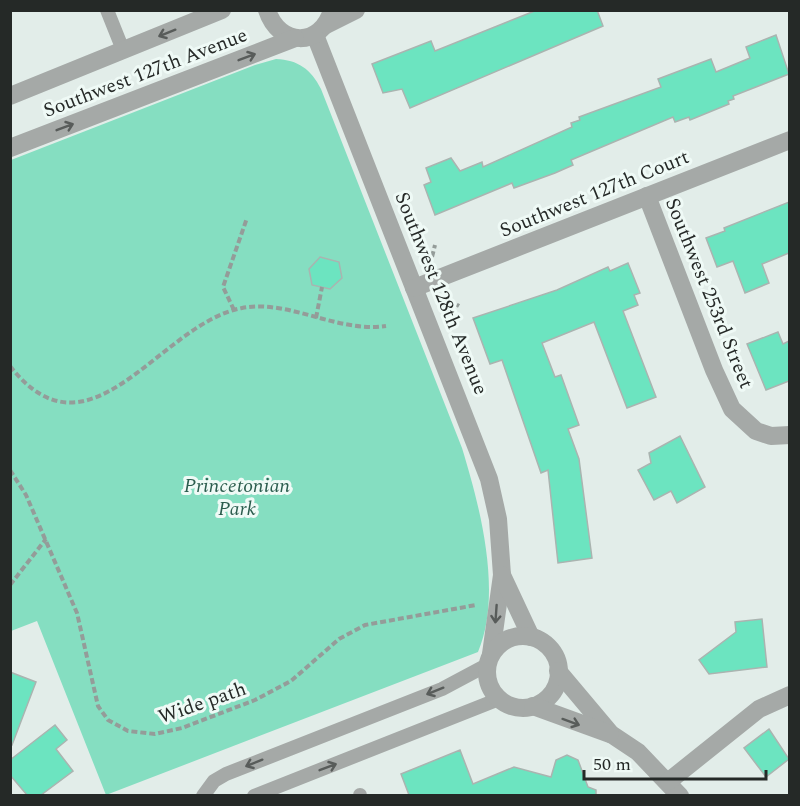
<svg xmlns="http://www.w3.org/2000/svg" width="800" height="806" font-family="Spectral,serif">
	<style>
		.green { fill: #85dec1 }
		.building { fill: #6ce4c0; stroke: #aab4b0; stroke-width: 1.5 }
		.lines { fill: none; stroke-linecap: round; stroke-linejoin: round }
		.path { stroke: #949c99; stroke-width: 4; stroke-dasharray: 6 3; stroke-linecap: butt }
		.service { stroke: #a5a9a7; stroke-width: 14 }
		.minor { stroke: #a5a9a7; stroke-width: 18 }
		.tertiary { stroke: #a5a9a7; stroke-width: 18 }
		.oneway { stroke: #585c5a }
		.labels { text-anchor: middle; stroke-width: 6; stroke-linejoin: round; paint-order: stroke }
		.street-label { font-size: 20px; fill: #252927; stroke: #effaf6 }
		.park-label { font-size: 20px; font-style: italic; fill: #2b5d4e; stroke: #effaf6 }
	</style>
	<rect width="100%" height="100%" fill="#e2ede9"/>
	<path class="green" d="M276,59C298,60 311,69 321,89L462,448C480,507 503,593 478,652L106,795L37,621L11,631V160L255,65Z"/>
	<g class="building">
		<polygon points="537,10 597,10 603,26 410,108 402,89 383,93 372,64 431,41 435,51"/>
		<polygon points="776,35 789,74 733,96 734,99 728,101 729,104 690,120 689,117 675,122 673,117 571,160 573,165 555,173 514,188 512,183 435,215 424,185 431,182 426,168 451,158 460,171 482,162 483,167 572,127 571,123 580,120 579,117 661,87 658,79 711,59 716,72 750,58 746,47"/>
		<polygon points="789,202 789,253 762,264 769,283 745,293 733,261 717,267 706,238 725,231 724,228"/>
		<polygon points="320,257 339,262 342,278 330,289 312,285 309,269"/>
		<polygon points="628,263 640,293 634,295 638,305 623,311 656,397 627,408 594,322 542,343 555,377 561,375 579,425 568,429 579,459 592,558 558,563 548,470 541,473 502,360 490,364 473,318 557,290 608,267 610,271"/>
		<polygon points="778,332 783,344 789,341 789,381 766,390 747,344"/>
		<polygon points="680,436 705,487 677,503 671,491 654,500 638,470 651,463 649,453"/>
		<polygon points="762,619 767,667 709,674 699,660 736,632 735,622"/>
		<polygon points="10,672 36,682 12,745 10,744"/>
		<polygon points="55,725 67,740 56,749 73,771 41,795 27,795 10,775 10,760"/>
		<polygon points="769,729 789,759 766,777 744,748"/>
		<polygon points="460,750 473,784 514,767 551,777 556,760 567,755 578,760 588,787 596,790 596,795 409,795 401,774"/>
	</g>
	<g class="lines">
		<g class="path">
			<polyline points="432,257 435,245"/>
			<polyline points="449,300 459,306"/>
			<polyline points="234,310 223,287 247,218"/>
			<polyline points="316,318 322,287"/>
			<path d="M10,366C90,469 160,323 242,308C289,299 337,333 386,326"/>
			<polyline points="10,470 26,495 77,613 98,706 108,720 128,731 155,734 182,728 255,700 291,681 339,639 365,625 476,605"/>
			<polyline points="10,585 46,539"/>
		</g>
		<g class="service">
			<polyline points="107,10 123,50"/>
			<polyline points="360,795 360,796"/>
			<polyline points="203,796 214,781 226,774 442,689 487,665"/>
			<polyline points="254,796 499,699"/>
		</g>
		<g class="minor">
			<polyline points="315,35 489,479 498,519 502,575 491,654"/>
			<polyline points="647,196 714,370 732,409 756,431 771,436 790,435"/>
			<polyline points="414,288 790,140"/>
			<polyline points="502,575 531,637"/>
			<circle cx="523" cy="672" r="36"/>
			<polyline points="558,671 611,734 638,752 680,796"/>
			<polyline points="533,706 610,734"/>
			<polyline points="669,781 759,709 790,695"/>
		</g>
		<g class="tertiary">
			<path d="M267,10C279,47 321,48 332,10"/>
			<polyline points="326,25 356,10"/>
			<polyline points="10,96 222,10"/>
			<polyline points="10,148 295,38"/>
		</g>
	</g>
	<defs><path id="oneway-shaft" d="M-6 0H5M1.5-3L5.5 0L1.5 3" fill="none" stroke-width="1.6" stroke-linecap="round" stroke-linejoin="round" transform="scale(1.5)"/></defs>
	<g class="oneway">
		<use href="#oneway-shaft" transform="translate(167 33) rotate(158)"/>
		<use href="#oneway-shaft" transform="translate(247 57) rotate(-21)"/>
		<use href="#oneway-shaft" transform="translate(65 127) rotate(-21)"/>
		<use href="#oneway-shaft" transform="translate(496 614) rotate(94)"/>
		<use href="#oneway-shaft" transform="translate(435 691) rotate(158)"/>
		<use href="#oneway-shaft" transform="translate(571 722) rotate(20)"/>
		<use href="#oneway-shaft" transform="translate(254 763) rotate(158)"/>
		<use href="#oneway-shaft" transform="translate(328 767) rotate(-21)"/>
	</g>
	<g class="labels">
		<g class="street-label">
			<text transform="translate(145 72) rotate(-21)" y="7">Southwest 127th Avenue</text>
			<text transform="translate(594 193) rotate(-22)" y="7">Southwest 127th Court</text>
			<text transform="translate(442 293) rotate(68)" y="7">Southwest 128th Avenue</text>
			<text transform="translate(710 293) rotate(68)" y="7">Southwest 253rd Street</text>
			<text transform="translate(202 702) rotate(-19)" y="7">Wide path</text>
		</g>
		<g class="park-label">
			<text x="237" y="492">Princetonian<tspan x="237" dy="23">Park</tspan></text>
		</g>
	</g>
	<rect width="800" height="806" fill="none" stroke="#252927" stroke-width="24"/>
	<path d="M584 770v9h182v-9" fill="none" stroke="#252927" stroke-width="3"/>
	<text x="593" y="770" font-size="18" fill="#252927" stroke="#effaf6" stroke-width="4.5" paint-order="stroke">50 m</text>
</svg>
